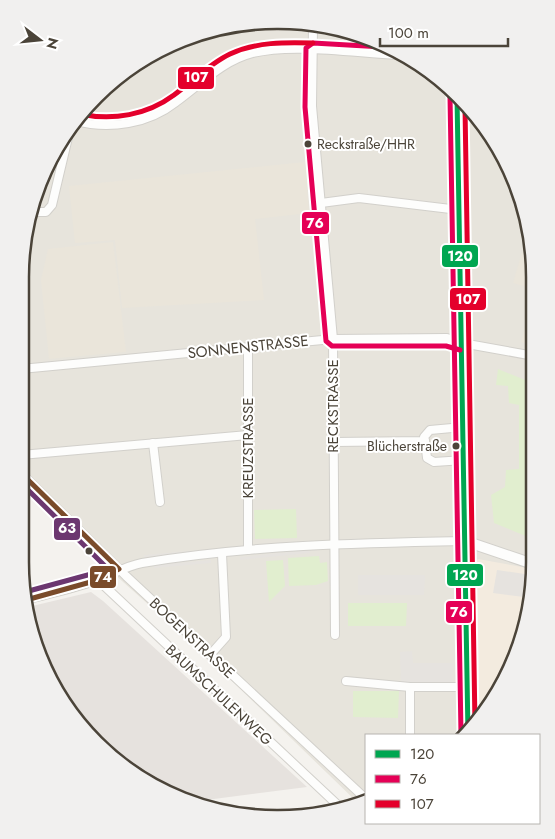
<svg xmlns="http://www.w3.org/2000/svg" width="555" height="839" font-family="Jost,sans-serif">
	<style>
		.residential { fill: #e7e4dc }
		.commercial { fill: #f3ebdf }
		.industrial { fill: #e6e2de }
		.education { fill: #eae5da }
		.green { fill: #e1eecf }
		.parking { fill: #e6e3df }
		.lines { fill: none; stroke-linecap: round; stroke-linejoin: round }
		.minor-casing { stroke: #d2d0cb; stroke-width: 10 }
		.tertiary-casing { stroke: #d2d0cb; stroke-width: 12 }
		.secondary-casing { stroke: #d3cfc5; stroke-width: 14 }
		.minor { stroke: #fdfdfc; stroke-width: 8 }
		.tertiary { stroke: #fdfdfc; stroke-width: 10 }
		.secondary { stroke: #f7f6f1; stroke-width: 11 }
		.bus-1-casing { stroke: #fff; stroke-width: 9 }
		.bus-2-casing { stroke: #fff; stroke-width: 9 }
		.bus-3-casing { stroke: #fff; stroke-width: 9 }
		.bus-4-casing { stroke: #fff; stroke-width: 9 }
		.bus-5-casing { stroke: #fff; stroke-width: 9 }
		.bus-1 { stroke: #00a651; stroke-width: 5 }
		.bus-2 { stroke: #e50056; stroke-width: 5 }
		.bus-3 { stroke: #e4002b; stroke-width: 5 }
		.bus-4 { stroke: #7a4b2a; stroke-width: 5 }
		.bus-5 { stroke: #6c3770; stroke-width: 5 }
		.bus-dot { fill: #4b4439; stroke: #fff; stroke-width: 2 }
		.labels { text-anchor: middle; stroke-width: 4; stroke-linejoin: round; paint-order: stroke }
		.bus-label { font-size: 14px; fill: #4b4439; stroke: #fff; text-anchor: start }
		.street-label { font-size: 15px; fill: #4b4439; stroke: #fff }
		.rim { fill: none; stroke: #4b4439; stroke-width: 2.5 }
		.line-badge { stroke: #fff; stroke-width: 2 }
		.badge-label { font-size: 14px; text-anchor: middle; font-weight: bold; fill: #fff }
	</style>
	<rect width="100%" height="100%" fill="#f4f2ee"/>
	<polygon class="residential" points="261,21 361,34 447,84 509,164 534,261 533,569 472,567 469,733 466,735 366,735 366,800 358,803 203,653 113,573 21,483 22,244 46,164 84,108 164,46"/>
	<polygon class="commercial" points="478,559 533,569 533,595 509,675 474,727 472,567"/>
	<polygon class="industrial" points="91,592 103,601 307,787 191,802 179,799 121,766 64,705 34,644 28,607"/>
	<g class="education">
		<polygon points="305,162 309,213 255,219 264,300 122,308 115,240 75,243 69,186"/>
		<polygon points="527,235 534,261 534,289 513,283"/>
		<polygon points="113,242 126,352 49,359 41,280 48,249"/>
		<polygon points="534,294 534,346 521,342"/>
	</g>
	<g class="green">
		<polygon points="498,369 525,380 534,392 533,539 494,523 491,495 505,487 506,470 519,469 519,405 509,403 508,386 496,385"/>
		<polygon points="296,509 297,538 255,539 254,510"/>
		<polygon points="319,556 320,563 327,562 328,581 316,585 289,586 288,558"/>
		<polygon points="283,560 285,586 269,602 266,561"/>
		<polygon points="348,603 407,603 406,626 348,626"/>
		<polygon points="353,691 399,691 398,718 353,717"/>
	</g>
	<g class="parking">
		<polygon points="338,32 361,34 371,40 338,39"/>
		<polygon points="213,549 214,552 145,557 144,555"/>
		<polygon points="309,550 310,553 240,560 240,557"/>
		<polygon points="211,560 211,563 154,568 154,565"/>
		<polygon points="497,570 531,575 532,598 493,593"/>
		<polygon points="358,575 425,575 424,595 358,595"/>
		<polygon points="412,651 413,663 453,663 452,682 401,683 400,652"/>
	</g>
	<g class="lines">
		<g class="minor-casing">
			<g id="minor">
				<polyline points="313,27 312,106 333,339 335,635"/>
				<path d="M75,121C110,130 148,124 176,102C201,84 222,61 253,53C293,43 355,53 397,55"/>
				<polyline points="321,203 359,198 459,210"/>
				<polyline points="32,212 46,212 52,205 70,129"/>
				<polyline points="21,369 333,339 447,338 462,343 534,356"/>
				<polyline points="425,441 427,458 434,462 464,460"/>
				<polyline points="334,442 425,441 424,437 430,430 463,427"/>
				<polyline points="153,443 160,502"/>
				<polyline points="21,455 248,435"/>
				<polyline points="21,473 126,576 366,799"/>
				<polyline points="248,550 248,347"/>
				<polyline points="98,580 342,809"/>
				<path d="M26,600C51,593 76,588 100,579C114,574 126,566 142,563C249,545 357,543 465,541"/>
				<polyline points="210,655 226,637 222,554"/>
				<polyline points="346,681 410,687 467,687"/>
				<polyline points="410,687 410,735"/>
			</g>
		</g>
		<g class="tertiary-casing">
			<polyline id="tertiary" points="465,541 533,564"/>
		</g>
		<g class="secondary-casing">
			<polyline id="secondary" points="457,96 468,734"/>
		</g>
		<use href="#minor" class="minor"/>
		<use href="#tertiary" class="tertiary"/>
		<use href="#secondary" class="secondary"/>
		<g class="bus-1-casing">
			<polyline id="bus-1" points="457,97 468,734"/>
		</g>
		<g class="bus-2-casing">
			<g id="bus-2">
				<polyline points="383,47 313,43 306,48 305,107 326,341 332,346 446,346 460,350"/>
				<polyline points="450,96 461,734"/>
			</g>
		</g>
		<g class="bus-3-casing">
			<g id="bus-3">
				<polyline points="465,107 475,725"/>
				<path d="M80,114C113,121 147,115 174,95C193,81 209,64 230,54C256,42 285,42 313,43"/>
			</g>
		</g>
		<g class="bus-4-casing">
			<polyline id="bus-4" points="21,473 119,569 98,580 26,600"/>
		</g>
		<g class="bus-5-casing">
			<polyline id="bus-5" points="21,483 106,567 95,573 25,592"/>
		</g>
		<use href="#bus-1" class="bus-1"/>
		<use href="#bus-2" class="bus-2"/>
		<use href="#bus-3" class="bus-3"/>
		<use href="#bus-4" class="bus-4"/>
		<use href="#bus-5" class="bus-5"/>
	</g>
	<g class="bus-dot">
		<circle cx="308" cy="144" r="4.5"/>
		<circle cx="456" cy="446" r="4.5"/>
		<circle cx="89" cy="551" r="4.5"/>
	</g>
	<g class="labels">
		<g class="bus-label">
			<text x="317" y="149">Reckstraße/HHR</text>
			<text x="447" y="451" text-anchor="end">Blücherstraße</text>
		</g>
		<g class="street-label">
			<text transform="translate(248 347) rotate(-6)" y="5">SONNENSTRASSE</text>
			<text transform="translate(333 406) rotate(-90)" y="5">RECKSTRASSE</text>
			<text transform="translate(248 448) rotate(-90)" y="5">KREUZSTRASSE</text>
			<text transform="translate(192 638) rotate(43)" y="5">BOGENSTRASSE</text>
			<text transform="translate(219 695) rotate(43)" y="5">BAUMSCHULENWEG</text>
		</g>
	</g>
	<path d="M0 0H555V839H0ZM277 29H278A248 248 0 0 1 526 277V562A248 248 0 0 1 278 810H277A248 248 0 0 1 29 562V277A248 248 0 0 1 277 29Z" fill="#f1f0ef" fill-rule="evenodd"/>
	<path class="rim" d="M277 29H278A248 248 0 0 1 526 277V562A248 248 0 0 1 278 810H277A248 248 0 0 1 29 562V277A248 248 0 0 1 277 29Z"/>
	<g class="line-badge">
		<rect x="177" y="66" width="38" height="24" rx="5" fill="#e4002b"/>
		<rect x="301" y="211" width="29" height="24" rx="5" fill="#e50056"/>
		<rect x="441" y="244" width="38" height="24" rx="5" fill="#00a651"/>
		<rect x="449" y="287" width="38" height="24" rx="5" fill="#e4002b"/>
		<rect x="53" y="517" width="28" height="24" rx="5" fill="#6c3770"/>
		<rect x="446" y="563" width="38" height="24" rx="5" fill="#00a651"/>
		<rect x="89" y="565" width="28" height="24" rx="5" fill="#7a4b2a"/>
		<rect x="445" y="600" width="28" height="24" rx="5" fill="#e50056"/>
	</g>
	<g class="badge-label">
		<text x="196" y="82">107</text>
		<text x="315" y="228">76</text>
		<text x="460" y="261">120</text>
		<text x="468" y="304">107</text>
		<text x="67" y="533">63</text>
		<text x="465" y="580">120</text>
		<text x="103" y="582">74</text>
		<text x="459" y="617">76</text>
	</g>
	<rect x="365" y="734" width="175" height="90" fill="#ffffff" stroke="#b7b4b0"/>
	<rect x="375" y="750" width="25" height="8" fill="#00a651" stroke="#b7b4b0"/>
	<text x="410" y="759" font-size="15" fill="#4b4439">120</text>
	<rect x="375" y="775" width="25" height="8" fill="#e50056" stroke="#b7b4b0"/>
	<text x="410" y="784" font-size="15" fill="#4b4439">76</text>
	<rect x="375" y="800" width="25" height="8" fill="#e4002b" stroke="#b7b4b0"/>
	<text x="410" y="809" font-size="15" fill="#4b4439">107</text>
	<g transform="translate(40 40) rotate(106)" stroke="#ffffff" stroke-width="4" paint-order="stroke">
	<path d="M0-4L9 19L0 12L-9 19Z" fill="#4b4439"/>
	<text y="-8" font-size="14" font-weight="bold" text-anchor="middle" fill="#4b4439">N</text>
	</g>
	<path d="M380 38v8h128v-8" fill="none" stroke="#4b4439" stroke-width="2.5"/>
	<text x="388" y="38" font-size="15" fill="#4b4439" stroke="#ffffff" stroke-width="4" paint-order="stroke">100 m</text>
</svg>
